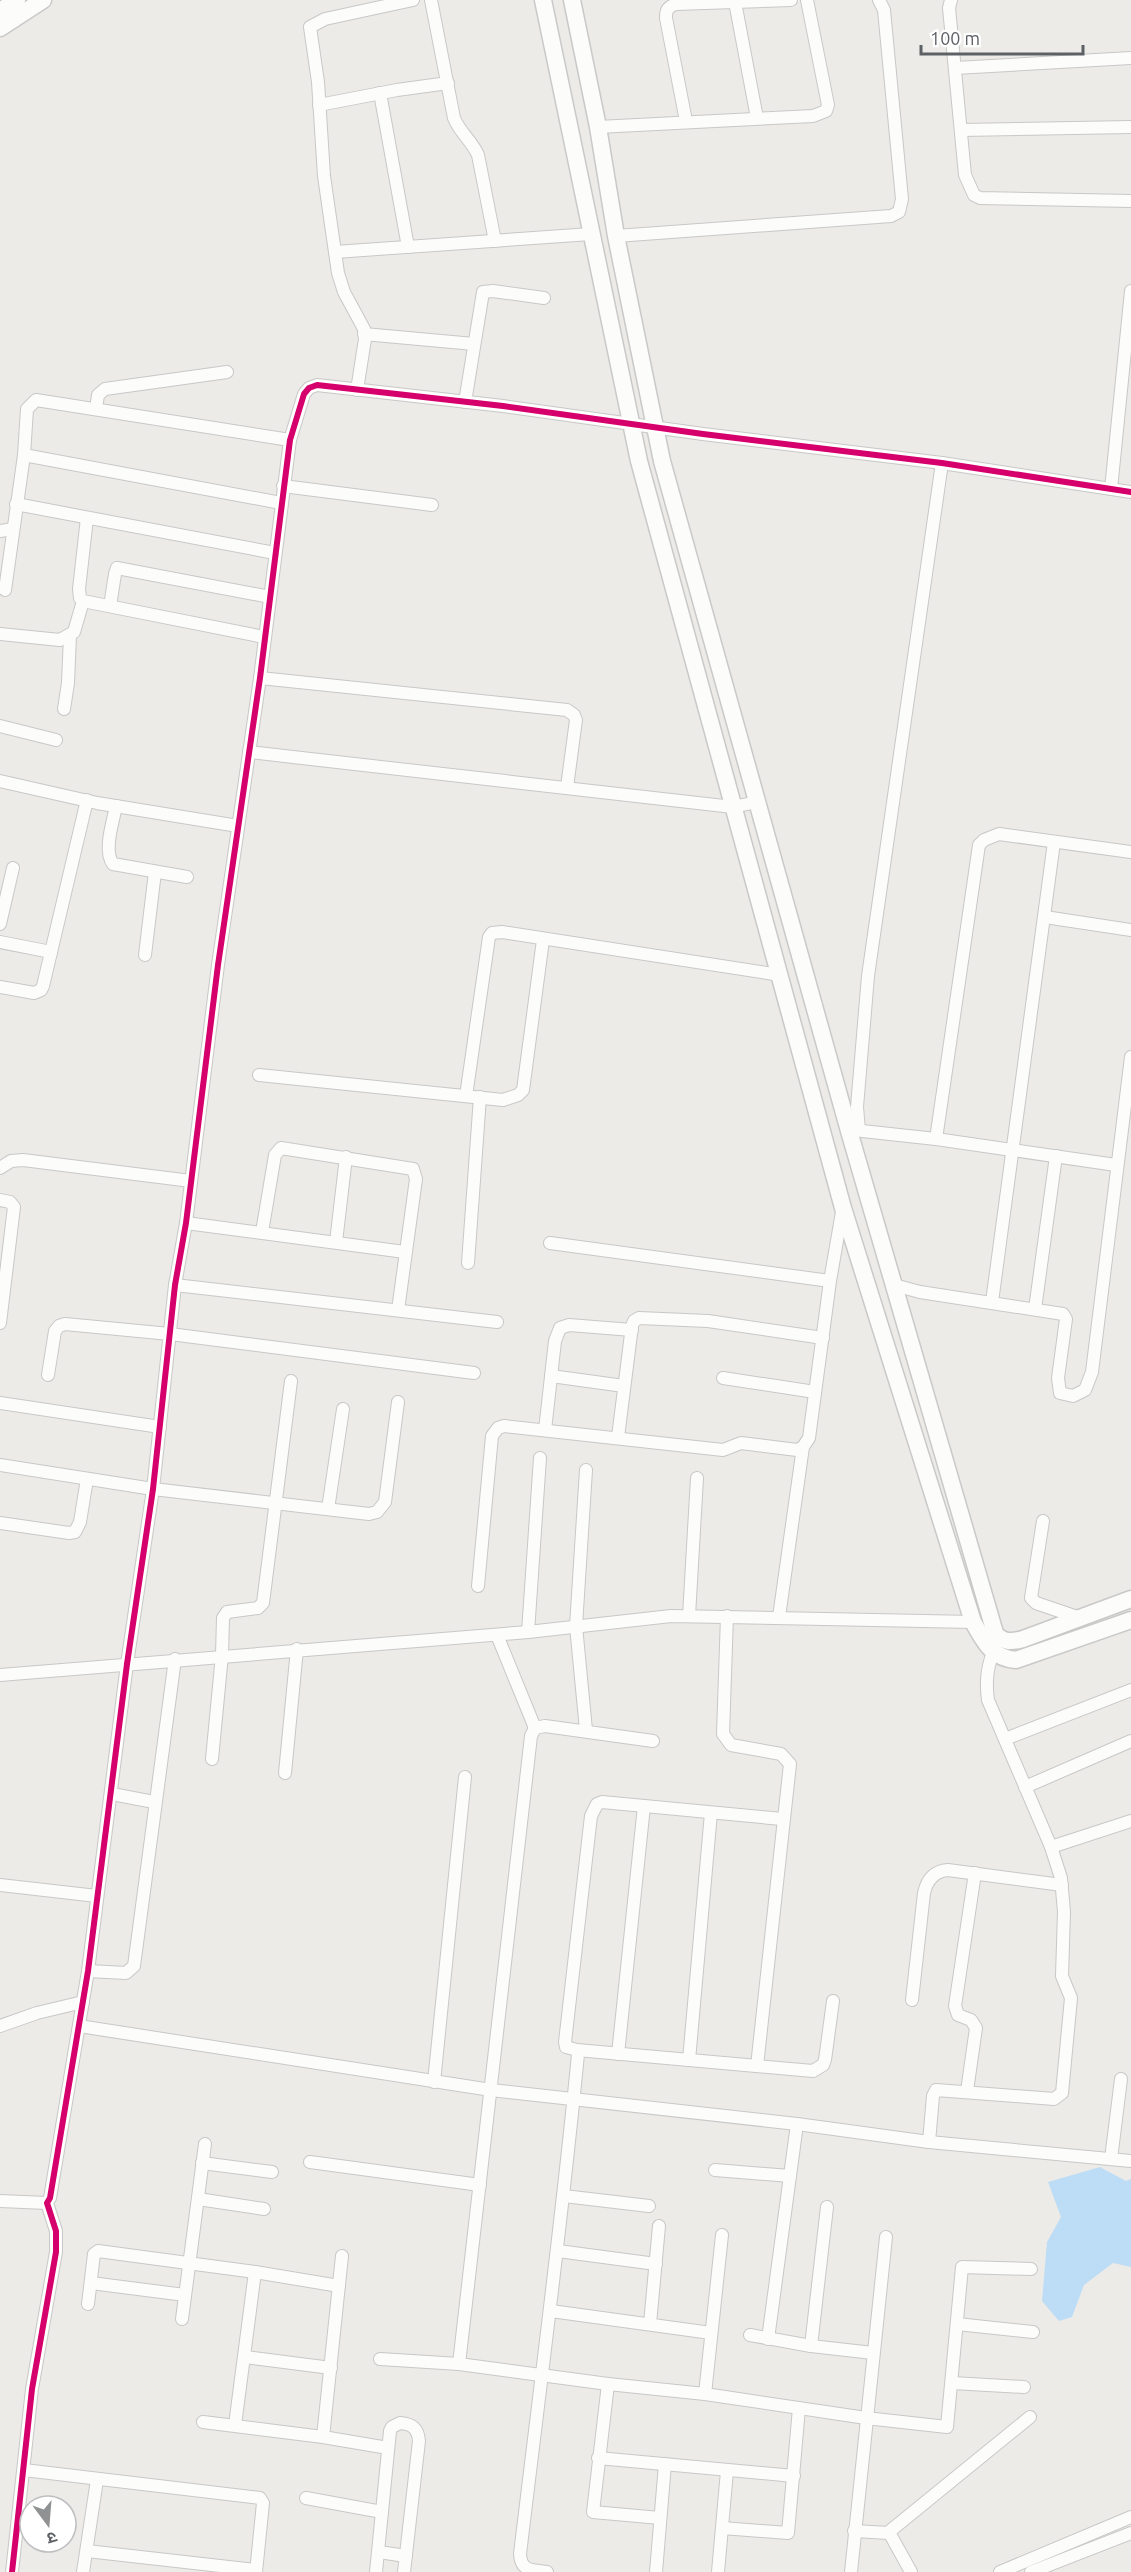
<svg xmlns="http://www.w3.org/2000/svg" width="1131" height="2572" font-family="Ubuntu,'Noto Sans Devanagari',sans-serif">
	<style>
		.water { fill: #bdddf6 }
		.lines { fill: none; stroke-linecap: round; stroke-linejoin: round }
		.minor-casing { stroke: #c8c8c8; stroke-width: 14 }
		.secondary-casing { stroke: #c9c9c9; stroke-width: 19 }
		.minor { stroke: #fcfcfb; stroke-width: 12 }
		.secondary { stroke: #fcfcfb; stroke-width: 16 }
		.cycleway-casing { stroke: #fff; stroke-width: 10 }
		.cycleway { stroke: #d6006c; stroke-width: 6 }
	</style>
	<rect width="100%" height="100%" fill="#edebe7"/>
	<polygon class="water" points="1100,2167 1126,2181 1131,2179 1131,2267 1113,2263 1084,2285 1072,2317 1059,2321 1042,2301 1047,2242 1061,2217 1048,2182"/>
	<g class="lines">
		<g class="minor-casing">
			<g id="minor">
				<path d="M431,0L454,118C460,133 472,141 478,155L495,241"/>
				<polyline points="951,0 949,8 965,175 974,195 980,198 1131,201"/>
				<polyline points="735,2 757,118"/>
				<polyline points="955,68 1131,58"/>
				<polyline points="380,93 408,247"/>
				<polyline points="319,105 397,90 448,83"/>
				<path d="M686,121L666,18C666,9 668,7 676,4L791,0"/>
				<polyline points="598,127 813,116 826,111 828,105 807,0"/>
				<polyline points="961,130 1131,127"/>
				<polyline points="616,236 891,216 899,212 902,199 884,10 879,0"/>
				<polyline points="335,252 591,234"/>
				<polyline points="364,334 474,344"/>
				<polyline points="357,390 365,339 364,329 344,292 338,273 324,176 318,82 310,27 325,19 413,0"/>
				<polyline points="465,402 483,292 493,291 544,298"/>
				<polyline points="96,409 98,395 105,389 227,372"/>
				<polyline points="24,455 281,503"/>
				<polyline points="283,486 432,505"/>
				<polyline points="1111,489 1131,291"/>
				<polyline points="16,504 275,553"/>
				<polyline points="87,518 79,589 80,598 83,601 264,637"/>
				<polyline points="0,531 13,529"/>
				<polyline points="5,590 24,455 27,409 36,400 290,440"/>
				<polyline points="110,606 115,574 117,568 270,597"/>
				<polyline points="0,634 60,640 74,632 83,601"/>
				<polyline points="260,678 567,710 574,715 576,720 567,787"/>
				<polyline points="64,709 68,683 70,635"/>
				<polyline points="0,726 56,740"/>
				<polyline points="249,752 733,807 757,802"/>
				<polyline points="0,781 97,803 238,826"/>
				<path d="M116,806C113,822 103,851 113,864L187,877"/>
				<polyline points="1045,917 1131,930"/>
				<polyline points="0,924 13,868"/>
				<polyline points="0,942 51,952"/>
				<polyline points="145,955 155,872"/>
				<polyline points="0,987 34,993 41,990 43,986 87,800"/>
				<polyline points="259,1075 503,1100 518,1095 523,1090 543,940"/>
				<polyline points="466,1096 489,937 492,933 502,932 780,975"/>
				<polyline points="853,1130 936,1139 1116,1165"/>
				<polyline points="859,1130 857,1107 868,976 942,463"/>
				<polyline points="936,1139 979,845 984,840 999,834 1131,852"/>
				<polyline points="0,1168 11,1161 23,1160 191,1181"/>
				<polyline points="0,1200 10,1202 14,1207 0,1323"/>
				<polyline points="186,1223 405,1252"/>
				<polyline points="262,1232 275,1155 281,1148 413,1169 416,1179 398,1310"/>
				<polyline points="336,1242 346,1157"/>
				<polyline points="550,1243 830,1281"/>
				<polyline points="468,1263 480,1097"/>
				<polyline points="175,1285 497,1322"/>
				<polyline points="894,1285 920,1292 1063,1314 1066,1319 1058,1378 1060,1393 1073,1396 1085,1390 1092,1372 1131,1057"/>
				<polyline points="992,1302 1054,842"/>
				<polyline points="1035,1309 1056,1156"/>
				<polyline points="48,1375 55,1331 59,1326 65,1324 170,1334 474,1373"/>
				<polyline points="551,1376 624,1386"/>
				<polyline points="723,1378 815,1392"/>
				<polyline points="0,1403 160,1427"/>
				<polyline points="545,1430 555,1341 560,1328 569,1325 632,1330"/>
				<polyline points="618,1437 632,1326 634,1321 639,1318 708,1321 823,1338"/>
				<polyline points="0,1465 153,1489 369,1514 377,1512 385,1502 398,1402"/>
				<polyline points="586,1470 576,1626 586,1730"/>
				<polyline points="328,1509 343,1409"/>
				<polyline points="1043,1521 1031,1598 1036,1603 1080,1618"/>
				<polyline points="0,1523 69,1533 75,1532 80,1522 87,1479"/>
				<polyline points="478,1586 492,1436 498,1428 504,1426 723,1450 741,1443 797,1450 803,1447"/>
				<polyline points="689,1616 697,1478"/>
				<polyline points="727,1616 723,1734 731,1745 781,1754 790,1764 757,2066"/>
				<polyline points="779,1617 803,1447 809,1438 830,1281 842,1212"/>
				<polyline points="528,1632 540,1458"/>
				<polyline points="497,1635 535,1728"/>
				<polyline points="0,1675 528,1632 671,1616 973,1622"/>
				<polyline points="1005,1739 1131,1690"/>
				<polyline points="212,1759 222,1655 223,1618 227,1612 258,1608 263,1603 291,1381"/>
				<polyline points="285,1773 297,1649"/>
				<polyline points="1025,1787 1131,1741"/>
				<polyline points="112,1794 154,1802"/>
				<polyline points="1051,1847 1131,1821"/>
				<polyline points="0,1885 97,1896"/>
				<polyline points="88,1971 126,1973 134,1966 175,1659"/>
				<path d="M912,2000L924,1893C927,1880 934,1871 948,1870L1062,1885"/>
				<polyline points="0,2026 37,2013 83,2002"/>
				<polyline points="79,2026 491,2090 797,2124 929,2142 1131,2161"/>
				<polyline points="577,2050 813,2071 823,2065 825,2060 833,2001"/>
				<polyline points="618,2054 644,1806"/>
				<polyline points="689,2060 711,1813"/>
				<polyline points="434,2082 465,1777"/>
				<polyline points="967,2091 976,2028 971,2020 958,2015 955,2006 975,1873"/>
				<path d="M929,2142L933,2096L936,2090L1054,2099L1062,2093L1071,1998L1062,1976L1064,1912L1061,1878L1051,1847L988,1700C985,1678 988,1664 996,1644"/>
				<polyline points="1111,2159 1121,2079"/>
				<polyline points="310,2162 480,2185"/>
				<polyline points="202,2163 272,2172"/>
				<polyline points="715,2170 790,2176"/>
				<polyline points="564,2196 649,2206"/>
				<polyline points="198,2199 264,2209"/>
				<polyline points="0,2201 47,2203"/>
				<polyline points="827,2207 811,2346 873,2353"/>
				<polyline points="558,2251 656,2264"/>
				<polyline points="91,2283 185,2295"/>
				<polyline points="88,2304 94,2254 98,2251 255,2272 339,2286"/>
				<polyline points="551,2311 711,2333"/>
				<polyline points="182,2319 205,2144"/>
				<polyline points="650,2324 659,2226"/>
				<polyline points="957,2324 1033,2332"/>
				<polyline points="750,2335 811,2346"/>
				<polyline points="768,2339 797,2124"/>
				<polyline points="245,2357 331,2368"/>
				<polyline points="380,2359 459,2364 608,2384 705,2394 866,2418 947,2427 962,2267 1031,2269"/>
				<polyline points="459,2364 531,1736 535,1728 545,1726 653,1741"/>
				<polyline points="952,2383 1024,2387"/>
				<polyline points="608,2384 593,2512 660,2518"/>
				<polyline points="705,2394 722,2235"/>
				<polyline points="203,2422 323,2437 388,2448"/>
				<polyline points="235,2425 255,2272"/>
				<polyline points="323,2437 342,2256"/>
				<polyline points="598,2458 794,2476"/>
				<polyline points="24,2470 260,2498 263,2503 256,2572"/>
				<polyline points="306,2498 382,2512"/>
				<polyline points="722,2528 788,2533 799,2408"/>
				<polyline points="854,2531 889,2533"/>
				<polyline points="87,2551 256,2570"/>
				<polyline points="379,2552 406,2556"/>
				<polyline points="12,2572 32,2389 56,2252 56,2231 47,2203 50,2198 88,1971 127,1664 153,1489 175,1285 186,1223 218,965 260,678 290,440 304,394 309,388 317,385 503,406 703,434 942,463 1131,492"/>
				<polyline points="83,2572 97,2480"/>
				<path d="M376,2572L390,2431L392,2427L400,2423C413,2424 418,2429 419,2441L404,2572"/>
				<path d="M547,2572C533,2570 521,2572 520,2554C540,2387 562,2221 578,2054L577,2050L566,2047L565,2042L591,1816L597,1804L602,1802L782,1819"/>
				<polyline points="656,2572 665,2464"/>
				<polyline points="718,2572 727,2471"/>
				<polyline points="851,2572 886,2237"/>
				<polyline points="911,2572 890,2534 890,2531 1030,2417"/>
				<polyline points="1000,2572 1131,2517"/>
				<polyline points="1031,2572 1131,2533"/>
			</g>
		</g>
		<g class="secondary-casing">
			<g id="secondary">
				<path d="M543,0L639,461L843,1208L973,1622C984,1641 991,1658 1016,1660L1131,1620"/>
				<path d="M572,0L598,127L616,236L662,461L849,1131L995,1633C1002,1643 1012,1642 1023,1639L1131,1599"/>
				<polyline points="0,11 17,0"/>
				<polyline points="0,28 43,0"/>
			</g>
		</g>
		<use href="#minor" class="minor"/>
		<use href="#secondary" class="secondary"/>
		<g class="cycleway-casing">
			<polyline id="cycleway" points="12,2572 32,2389 56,2252 56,2231 47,2203 50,2198 88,1971 127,1664 153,1489 175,1285 186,1223 218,965 260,678 290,440 304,394 309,388 317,385 503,406 703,434 942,463 1131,492"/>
		</g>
		<use href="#cycleway" class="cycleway"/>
	</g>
	<g transform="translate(48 2524) rotate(164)"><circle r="28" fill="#ffffff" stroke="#bebfc1" stroke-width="1.5"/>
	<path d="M0-4.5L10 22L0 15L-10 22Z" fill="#8f9192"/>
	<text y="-9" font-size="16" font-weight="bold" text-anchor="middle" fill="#5d6065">उ</text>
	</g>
	<path d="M921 45v9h162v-9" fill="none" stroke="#5d6065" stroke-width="3"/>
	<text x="930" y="45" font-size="18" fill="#5d6065" stroke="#ffffff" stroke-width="4.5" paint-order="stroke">100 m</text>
</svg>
